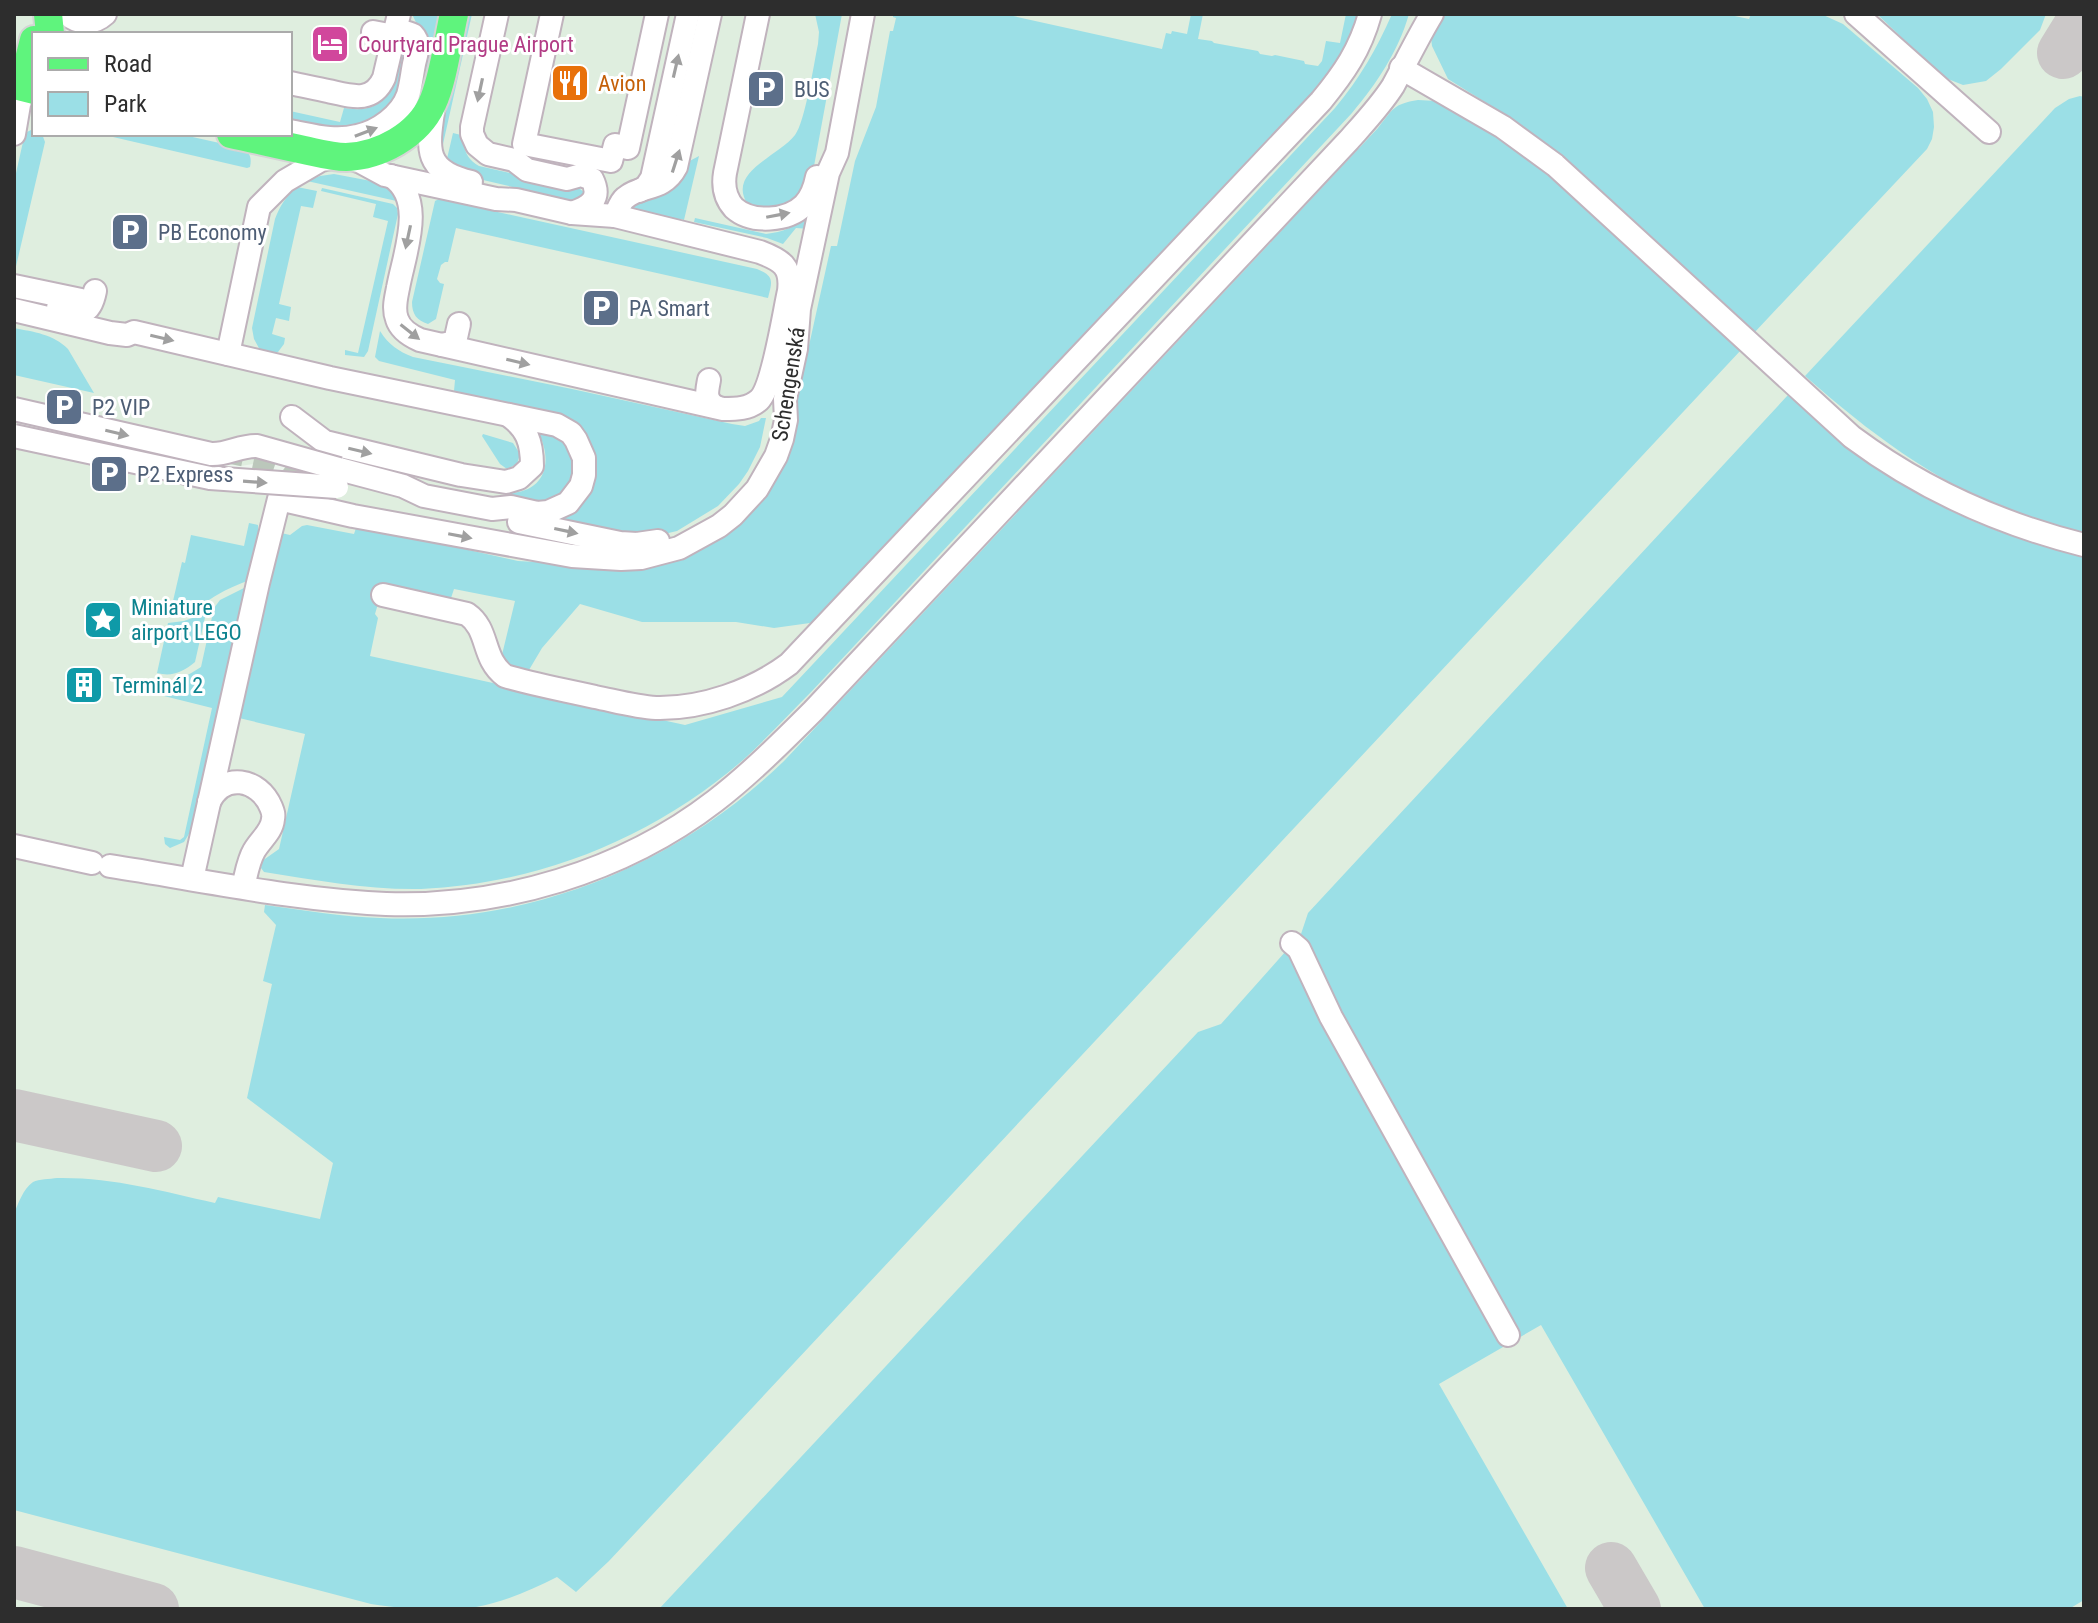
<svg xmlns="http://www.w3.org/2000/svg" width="2098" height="1623" font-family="'Roboto Condensed',sans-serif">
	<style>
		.green { fill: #9bdfe6 }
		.plaza { fill: #edf6ee }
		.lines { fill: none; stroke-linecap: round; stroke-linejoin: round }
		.taxiway { stroke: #cbc8c8; stroke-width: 52 }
		.minor-tunnel { stroke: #bbc7bb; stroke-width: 22; stroke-dasharray: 22 11; stroke-linecap: butt }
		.minor-casing { stroke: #c0b3bd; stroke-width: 26 }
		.major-casing { stroke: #d5d5d5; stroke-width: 32 }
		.minor { stroke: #fff; stroke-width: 22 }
		.major { stroke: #5ff47d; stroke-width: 28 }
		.minor-bridge-casing { stroke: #c0b3bd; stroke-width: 26; stroke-linecap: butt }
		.minor-bridge { stroke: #fff; stroke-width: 22 }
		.oneway { fill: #a0a0a0 }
		.labels { text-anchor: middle; stroke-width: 6; stroke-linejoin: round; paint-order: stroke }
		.hotel-label { font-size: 22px; fill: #b23c85; stroke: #fff; text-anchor: start }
		.food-label { font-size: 22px; fill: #c56008; stroke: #fff; text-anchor: start }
		.service-label { font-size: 22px; fill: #4e5e75; stroke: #fff; text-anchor: start }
		.street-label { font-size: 22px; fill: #2d2d2d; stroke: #fff }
		.culture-label { font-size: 22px; fill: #0d838f; stroke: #fff; text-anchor: start }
	</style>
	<rect width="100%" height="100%" fill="#dfeedf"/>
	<g class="green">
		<polygon points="412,14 441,14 421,93 414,105 423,37"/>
		<polygon points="466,14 472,14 441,153 439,148 443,116 453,93"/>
		<path d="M815,14H842L812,177L808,189L774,213L748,205C726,172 778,157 795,135C805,122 814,63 818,44L819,32Z"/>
		<path d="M893,14H1004L1162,49L1166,33L1171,34L1172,31L1187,34L1191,14H1203L1198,39L1212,41L1214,43L1258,51L1260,54L1272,56L1275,55L1304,61L1305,64L1318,66L1322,61L1326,41L1340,43L1346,14H1360L1347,49L1330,73L1303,105L824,616L810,623L774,628L736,622H642L580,604L542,648L526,675L499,667L515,601L454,589L450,601L383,587L375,614L378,618L370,656L685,725L782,697L1335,108C1360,78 1376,50 1392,14H1409C1398,52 1377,83 1352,113L812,691C789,714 767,738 743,760C654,837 540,884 421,889C368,890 316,880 264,872L261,868L262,861L279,849L305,734L239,718L275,548L281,533L290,535L302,526L307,525L354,534L357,525L518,561L588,565L704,542L791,427L831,246H837L855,161L876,107L890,31H893L896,18L893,17Z"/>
		<polygon points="1439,14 1725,14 1749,19 1751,14 1821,14 1843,24 1918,88 1927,99 1933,112 1934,127 1932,139 1927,149 1754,333 1570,163 1520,124 1448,79 1432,46 1431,38"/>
		<polygon points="1877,14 2046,14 2040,30 2001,69 1986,81 1963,85 1943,77"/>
		<path d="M406,44L409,47L402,87L386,114L347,131L290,124V111L340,122L344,108C363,111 379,109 389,91L400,45Z"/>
		<path d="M2080,96L2084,97V533C1971,508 1890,451 1805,376L2055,108L2069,99Z"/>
		<path d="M1418,100L1436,101L1447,106L1531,160L1559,182L1741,350L609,1561L576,1592L557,1577C531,1590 505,1602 476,1607C442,1613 405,1609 371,1604L14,1510V1214C18,1204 23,1189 33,1182C39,1179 50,1179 57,1178C111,1177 162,1191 215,1203L218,1197L320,1219L333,1163L247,1098L272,984L263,981L276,925L264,912L265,905C303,910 342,917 380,918C530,925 677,865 784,761L1378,128C1393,109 1393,104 1418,100Z"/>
		<polygon points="31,130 34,131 34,134 42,134 45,142 14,275 14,182 25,133"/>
		<path d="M453,133L465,136C462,150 468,160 479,166L580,189L585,193L577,202L457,174L446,163Z"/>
		<path d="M100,134H179L242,148C250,152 252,158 250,167L247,168Z"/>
		<polygon points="699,156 684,220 681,219 680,222 630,209 632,201 650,199 669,190 682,165"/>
		<polygon points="334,174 387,184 401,202 307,181 320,176"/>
		<path d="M297,187L317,191L313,208L301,206L279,304L291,307L289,321L276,318L272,334L285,338L284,344L278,352L270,354L260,350L254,339L252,328L275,219C280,206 286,196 297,187Z"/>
		<polygon points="322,188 393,204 397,208 398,214 368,351 364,357 345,355 345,350 358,353 388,221 373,217 376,204 321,191"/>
		<path d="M439,199L757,269C775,276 772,282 768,298L456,228L448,262H445L441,265L437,279L440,283L444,284L436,319L428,324C417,320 412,315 412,302L435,201Z"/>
		<path d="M807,217H809L810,229L796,228L783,244L767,238L694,222L695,218L766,234C783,232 794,227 807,217Z"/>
		<path d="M14,328C34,332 53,334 68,349L94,393L14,375Z"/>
		<path d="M380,331C389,345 398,351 413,357L572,389L732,424L745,426L759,421L761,418H766L760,447L748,471L739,484L718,506L677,531L643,539L557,520L568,513L584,441L472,401L454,391L455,380L379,361L375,357Z"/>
		<path d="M1788,395C1815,417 1842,441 1870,462C1934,509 2007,539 2084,557V1600L2069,1609H1705L1541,1325L1439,1384L1568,1609H659L1198,1032L1221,1024L1301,934L1308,913Z"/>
		<path d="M538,432L556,436L564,442L575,461V481L557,503H505L507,493C545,493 554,462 538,432Z"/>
		<polygon points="483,434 513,443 520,454 517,464 507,469 500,464 482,436"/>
		<path d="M249,523L258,525V532L247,581C237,585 227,589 217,595C201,604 191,617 170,614L182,562L185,563L191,535L244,546Z"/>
		<path d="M246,587L192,829L184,842L170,848L165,844L164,837L180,840L184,837L212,708L152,693L155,681C172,685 187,676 201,667L214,608L220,600Z"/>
		<path d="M206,613L195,662C183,672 172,677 157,673L168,623L184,621Z"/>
	</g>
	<polygon class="plaza" points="270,461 280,461 332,477 214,468 215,464 219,463 241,466"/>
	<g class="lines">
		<g class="taxiway">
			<polyline points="2063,53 2084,19"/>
			<polyline points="14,1115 156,1146"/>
			<polyline points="1611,1568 1635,1609"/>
			<polyline points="14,1572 153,1609"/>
		</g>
		<polyline class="minor-tunnel" points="222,451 274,462 286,466 317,491"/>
		<g class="minor-casing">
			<g id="minor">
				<path d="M67,14C79,25 94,24 105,14"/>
				<path d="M497,14L472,127V134L477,145L488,154L514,160L527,170L567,179L581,175L592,179C602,199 590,207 572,213"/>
				<polyline points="552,14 524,144 611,161 615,145 628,148 657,14"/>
				<path d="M758,14L725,173C723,185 725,198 734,208C752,224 788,221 804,205C812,197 815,187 817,177"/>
				<polyline points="1856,14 1989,132"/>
				<polyline points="373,32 394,36"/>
				<path d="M1401,68L1503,127L1555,165L1852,437C1922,489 2000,524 2084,545"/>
				<path d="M290,83C303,86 315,88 328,91C351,96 372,104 384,78L399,14"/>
				<path d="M434,105C428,147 422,171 471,182"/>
				<path d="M290,131C312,135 334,142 357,136C378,132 401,115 408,95C411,85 412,74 414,64C416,55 421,43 413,35C408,32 400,31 395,30"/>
				<polyline points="14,134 22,87"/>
				<path d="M391,176C427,199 404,254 398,288C396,298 393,309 397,319C400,329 411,336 420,340L723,409C736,409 749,409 759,400C773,387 784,313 789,291C792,266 781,260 760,252L615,216C618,210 620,202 625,198C641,184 663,192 676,167L710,14"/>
				<polyline points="639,191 646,187 652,178 688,14"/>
				<polyline points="14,286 81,300"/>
				<path d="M58,308C81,313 90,317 95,291"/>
				<polyline points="14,310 110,333 127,335 134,332 330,378 557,425 571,433 576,440 584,458 584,475 581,486 568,503 548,512 537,513 511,507 492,509 424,496 403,486 339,469"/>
				<polyline points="442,345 455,342 459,324"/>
				<polyline points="228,354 259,207 285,181 321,160 336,157 347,157 361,162 385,175 496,199 516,200 572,213 615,216"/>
				<path d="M709,380C707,391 704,400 716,407"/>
				<path d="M292,417L325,442L461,475L506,482L519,478L532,466C532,442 527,428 508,415"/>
				<polyline points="519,522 620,543 637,544 658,541"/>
				<path d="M383,595L467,614C490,630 481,658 505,676C535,685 565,690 595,697C615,701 636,707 656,708C702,709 753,691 789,664L1321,101C1344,73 1360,50 1370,14"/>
				<path d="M209,802C223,772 259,778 271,807C273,812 274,814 273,819C272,832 260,840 254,851C248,861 246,876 243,887"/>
				<polyline points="14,846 92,863"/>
				<path d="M110,866C201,880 293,900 386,904C501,908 623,872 715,801C750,774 782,742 813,711L1349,140C1364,123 1381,105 1393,86C1406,62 1418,37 1432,14"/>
				<polyline points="192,879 258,583 279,499 353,516 572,556 621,559 641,558 679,548 719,526 733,515 757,489 776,456 782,439 786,420 785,399 796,349 799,309 828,173 837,153 863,14"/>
				<polyline points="1292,943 1299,949 1331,1017 1508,1335"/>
			</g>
		</g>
		<g class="major-casing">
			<g id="major">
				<polyline points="48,14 50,34"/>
				<polyline points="34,40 22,87 34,90"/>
				<path d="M231,134C255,139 280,145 304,150C318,153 332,157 346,157C380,156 418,135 432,104C443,81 448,40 454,14"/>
			</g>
		</g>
		<use href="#minor" class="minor"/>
		<use href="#major" class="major"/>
		<g class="minor-bridge-casing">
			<g id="minor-bridge">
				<path d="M14,409L211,454C227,455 241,445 257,446L339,469"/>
				<polyline points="14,436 210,478 337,487"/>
			</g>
		</g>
		<use href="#minor-bridge" class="minor-bridge"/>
	</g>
	<defs><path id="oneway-solid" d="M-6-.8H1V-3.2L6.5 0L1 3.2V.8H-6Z" transform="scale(2)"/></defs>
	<g class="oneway">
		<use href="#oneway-solid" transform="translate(676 66) rotate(-77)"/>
		<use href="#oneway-solid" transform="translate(480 90) rotate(102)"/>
		<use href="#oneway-solid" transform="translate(366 132) rotate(-21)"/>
		<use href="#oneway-solid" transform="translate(676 161) rotate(-72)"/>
		<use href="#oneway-solid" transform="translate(778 215) rotate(-11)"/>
		<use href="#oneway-solid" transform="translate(408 237) rotate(102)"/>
		<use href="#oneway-solid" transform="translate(410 332) rotate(38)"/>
		<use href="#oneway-solid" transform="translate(162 338) rotate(13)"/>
		<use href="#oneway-solid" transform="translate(518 362) rotate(13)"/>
		<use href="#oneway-solid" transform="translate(117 433) rotate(13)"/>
		<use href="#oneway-solid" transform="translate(360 451) rotate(13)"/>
		<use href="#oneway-solid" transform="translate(255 482) rotate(4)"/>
		<use href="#oneway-solid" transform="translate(566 531) rotate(12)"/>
		<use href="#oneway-solid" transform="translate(460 536) rotate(11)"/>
	</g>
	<defs>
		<g id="hotel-square" transform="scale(2)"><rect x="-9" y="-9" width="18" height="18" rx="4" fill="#d1479c" stroke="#fff"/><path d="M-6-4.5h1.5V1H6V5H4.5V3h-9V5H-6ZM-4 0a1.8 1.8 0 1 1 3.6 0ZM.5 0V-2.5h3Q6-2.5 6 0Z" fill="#fff"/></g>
		<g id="restaurant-square" transform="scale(2)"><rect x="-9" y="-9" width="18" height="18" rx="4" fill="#e8710a" stroke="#fff"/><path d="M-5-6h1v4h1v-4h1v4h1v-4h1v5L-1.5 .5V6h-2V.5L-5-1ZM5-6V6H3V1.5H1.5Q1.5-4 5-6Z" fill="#fff"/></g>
		<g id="parking-square" transform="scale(2)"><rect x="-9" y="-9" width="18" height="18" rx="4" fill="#5c6f8a" stroke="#fff"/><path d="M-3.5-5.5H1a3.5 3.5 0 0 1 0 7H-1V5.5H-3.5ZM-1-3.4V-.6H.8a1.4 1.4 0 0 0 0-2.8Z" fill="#fff"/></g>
		<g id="sight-square" transform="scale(2)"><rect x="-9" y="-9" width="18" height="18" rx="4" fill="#0f9aa8" stroke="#fff"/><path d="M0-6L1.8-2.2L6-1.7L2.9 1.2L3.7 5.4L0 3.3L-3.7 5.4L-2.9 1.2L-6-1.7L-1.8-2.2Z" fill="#fff"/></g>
		<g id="building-square" transform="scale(2)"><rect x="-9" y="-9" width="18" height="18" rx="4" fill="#0f9aa8" stroke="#fff"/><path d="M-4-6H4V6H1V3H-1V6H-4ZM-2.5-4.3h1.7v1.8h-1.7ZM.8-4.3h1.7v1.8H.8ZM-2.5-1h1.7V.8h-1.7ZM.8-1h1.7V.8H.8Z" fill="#fff"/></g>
	</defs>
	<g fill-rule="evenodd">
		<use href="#hotel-square" x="330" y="44"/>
		<use href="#restaurant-square" x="570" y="83"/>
		<use href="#parking-square" x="766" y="89"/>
		<use href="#parking-square" x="130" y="232"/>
		<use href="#parking-square" x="601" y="308"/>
		<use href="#parking-square" x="64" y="407"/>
		<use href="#parking-square" x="109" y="474"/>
		<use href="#sight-square" x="103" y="620"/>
		<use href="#building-square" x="84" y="685"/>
	</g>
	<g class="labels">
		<g class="hotel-label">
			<text x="358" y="52">Courtyard Prague Airport</text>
		</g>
		<g class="food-label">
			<text x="598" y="91">Avion</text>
		</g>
		<g class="service-label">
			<text x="794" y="97">BUS</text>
			<text x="158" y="240">PB Economy</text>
			<text x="629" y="316">PA Smart</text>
			<text x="92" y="415">P2 VIP</text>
			<text x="137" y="482">P2 Express</text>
		</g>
		<g class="street-label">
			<text transform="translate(788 384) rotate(-81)" y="8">Schengenská</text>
		</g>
		<g class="culture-label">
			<text x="131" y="615">Miniature<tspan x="131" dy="25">airport LEGO</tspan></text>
			<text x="112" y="693">Terminál 2</text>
		</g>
	</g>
	<rect width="2098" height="1623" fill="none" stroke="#2d2d2d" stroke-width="32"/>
	<rect x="32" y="32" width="260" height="104" fill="#ffffff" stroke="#ababab" stroke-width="2"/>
	<rect x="48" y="58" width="40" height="12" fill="#5ff47d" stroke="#ababab" stroke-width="2"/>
	<text x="104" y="72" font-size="24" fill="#2d2d2d">Road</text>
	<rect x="48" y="92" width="40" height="24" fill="#9bdfe6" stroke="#ababab" stroke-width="2"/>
	<text x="104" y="112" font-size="24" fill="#2d2d2d">Park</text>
</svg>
